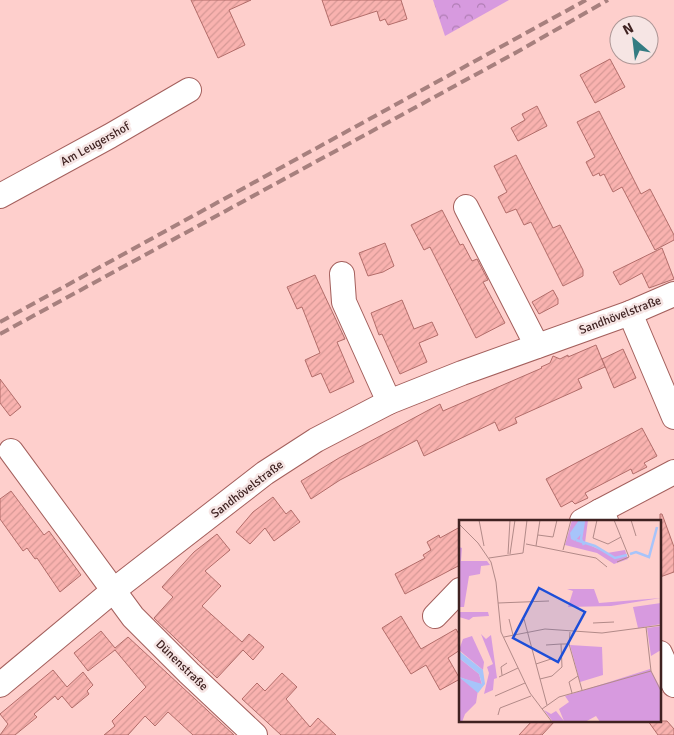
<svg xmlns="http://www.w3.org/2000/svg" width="674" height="735" font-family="Signika,sans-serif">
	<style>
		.forest { fill: url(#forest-crowns) }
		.building { fill: url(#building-hatch); stroke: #b26d6a }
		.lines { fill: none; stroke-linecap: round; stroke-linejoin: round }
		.minor-casing { stroke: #a4605d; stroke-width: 26 }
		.minor { stroke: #fff; stroke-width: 24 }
		.rail { stroke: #a7807e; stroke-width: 4; stroke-dasharray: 10 5; stroke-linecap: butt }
		.labels { text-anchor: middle; stroke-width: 5; stroke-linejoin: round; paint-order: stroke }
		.street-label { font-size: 12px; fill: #3f2221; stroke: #f6e5e4 }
		.inset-river { fill: none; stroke: #a7c4fa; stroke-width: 2.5 }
		.inset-road { fill: none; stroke: #b28a88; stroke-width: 1 }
		.view { fill: #1d4ed8; fill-opacity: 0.15; stroke: #1d4ed8; stroke-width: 2.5 }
		.inset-edge { fill: none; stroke: #3f2221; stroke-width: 2.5 }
	</style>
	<defs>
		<pattern id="forest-crowns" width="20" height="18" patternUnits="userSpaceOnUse" patternTransform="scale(1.25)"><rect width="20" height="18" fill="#d79adf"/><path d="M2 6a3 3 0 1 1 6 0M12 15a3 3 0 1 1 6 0" fill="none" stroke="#b07db4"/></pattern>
		<pattern id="building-hatch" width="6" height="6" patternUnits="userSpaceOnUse" patternTransform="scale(1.25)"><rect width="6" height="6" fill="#f9b2af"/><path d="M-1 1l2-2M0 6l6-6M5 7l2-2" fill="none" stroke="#d69996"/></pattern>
	</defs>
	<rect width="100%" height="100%" fill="#fecfcc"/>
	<polygon class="forest" points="433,0 509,0 445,36"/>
	<g class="building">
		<polygon points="191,0 251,0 229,10 245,45 218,58"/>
		<polygon points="322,0 401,0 407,19 388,25 385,19 380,21 377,11 331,26"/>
		<polygon points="610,59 625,87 595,103 580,75"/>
		<polygon points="537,106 547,126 518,141 511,128 525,120 522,114"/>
		<polygon points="599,111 641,194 650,189 674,235 674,240 655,250 622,187 613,192 604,174 600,176 599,173 593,176 586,162 595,157 577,122"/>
		<polygon points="516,155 553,228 560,225 583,270 583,276 563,286 531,222 524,225 516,209 506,213 498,197 507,192 494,166"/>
		<polygon points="442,210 460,245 463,244 472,261 477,259 488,280 483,282 505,323 476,338 430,247 424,250 411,225"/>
		<polygon points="385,243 394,266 383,272 368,276 359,253"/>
		<polygon points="662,248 674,279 649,288 642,273 620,285 613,272"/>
		<polygon points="315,275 345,339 337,342 354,382 330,393 321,373 312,377 305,360 320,353 302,307 297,309 287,287"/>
		<polygon points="553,290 558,299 558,304 539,314 532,302"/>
		<polygon points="402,300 414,329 432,322 438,335 419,343 427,362 400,374 382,334 379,335 371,313"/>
		<polygon points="596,345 605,367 578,379 582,388 515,418 517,423 499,431 495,422 424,456 417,440 340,480 311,499 301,481 339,458 440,404 443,411 542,368 541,367 550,363 553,356 560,359 568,355 568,357"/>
		<polygon points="623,349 636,378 614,388 602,359"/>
		<polygon points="0,379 21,407 10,416 0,403"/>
		<polygon points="642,428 657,456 644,463 647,467 633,474 631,469 585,493 588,498 575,504 572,501 561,507 546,479"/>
		<polygon points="11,491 44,535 49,531 81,575 60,592 37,558 35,559 27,548 23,551 0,519 0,499"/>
		<polygon points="273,497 286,514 291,510 300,522 274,541 265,528 250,544 236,532 253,512"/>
		<polygon points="660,514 662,514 674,547 674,572 660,577"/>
		<polygon points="460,527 460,565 405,594 395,574 425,558 423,555 431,550 427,542 439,535 440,538"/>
		<polygon points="217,534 230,550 205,571 221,586 202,606 242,642 249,634 264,647 253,660 243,650 217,678 154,618 173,597 162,587 194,552"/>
		<polygon points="401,616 421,649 456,629 460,636 460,650 448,658 460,679 440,690 426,665 411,674 382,628"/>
		<polygon points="101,631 115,648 128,637 234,735 193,735 168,712 155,726 145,716 128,735 104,735 115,726 112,721 146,687 115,650 88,671 74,653"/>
		<polygon points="53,670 67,687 83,672 93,685 87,691 89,694 72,708 62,696 58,700 55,696 34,714 37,717 15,735 0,735 8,724 0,714"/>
		<polygon points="282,673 297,687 286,699 310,727 318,718 336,735 281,735 242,699 257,683 265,691"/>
		<polygon points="532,721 555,721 542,735 519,735"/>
		<polygon points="648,721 667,721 674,729 674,735 658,735"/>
	</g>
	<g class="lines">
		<g class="minor-casing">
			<g id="minor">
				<polyline points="0,196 110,136 189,90"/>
				<polyline points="466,207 537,346"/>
				<polyline points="342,274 344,302 389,402"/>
				<polyline points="630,313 674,417"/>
				<polyline points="11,451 133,617 189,673 255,735"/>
				<polyline points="582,521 600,511"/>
				<polyline points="606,521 600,511 674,472"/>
				<polyline points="435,616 460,590"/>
				<polyline points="660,653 674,685"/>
				<polyline points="0,685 114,590 265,473 316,440 389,402 462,373 630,313 674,294"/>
			</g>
		</g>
		<use href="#minor" class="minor"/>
		<g class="rail">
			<polyline points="0,322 586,0"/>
			<polyline points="0,334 517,52 608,0"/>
		</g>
	</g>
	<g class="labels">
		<g class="street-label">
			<text transform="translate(95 144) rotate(-29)" y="4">Am Leugershof</text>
			<text transform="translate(620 315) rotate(-21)" y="4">Sandhövelstraße</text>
			<text transform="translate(247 489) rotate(-37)" y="4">Sandhövelstraße</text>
			<text transform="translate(182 665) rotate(44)" y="4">Dünenstraße</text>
		</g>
	</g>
	<g transform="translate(459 520)">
		<rect width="202" height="202" fill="#fecfcc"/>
		<path d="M0,27L3,28L2,41H28L31,45L22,46L21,54L10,56L5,87H0ZM202,83V104L179,108L174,87ZM0,92H29L30,96L14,97L10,100L0,97ZM202,106V130L192,136L188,108ZM0,157L19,170L17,183L6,194L3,202H0Z" fill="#d79adf"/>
		<path d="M113,0H129L126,23L148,33L166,30L169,39L155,44L138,33L106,25ZM108,69H135L140,83L202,78L152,86L109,87L114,71ZM22,114L27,119L32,115L38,158L35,159L34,170L25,174L30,153L28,147L34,144ZM13,116L25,142L24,150L0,130L4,119ZM0,138L20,154L23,165L0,157ZM191,149L202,169V202H141L137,196L126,202H94L85,190L92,194L97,191L105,201L100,189L110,182L106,176Z" fill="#d79adf"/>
		<path d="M111,125L143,127L144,155L121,162Z" fill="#d79adf"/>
		<path d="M120,0L124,1L123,13L116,21L112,19L111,13ZM0,131L24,150L26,164L19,173L0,157L23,164L20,154L0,138Z" fill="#a7c4fa"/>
		<path class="inset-river" d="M117,20L136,26L156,38L168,35M125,25L122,19L125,0M171,34L177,32L190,37L198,7"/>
		<path class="inset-road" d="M20,0L25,26M138,0L134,18L149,24L162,17M155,0L170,37L158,42M172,0L177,16M0,4L19,23L32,42L37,62L42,112L71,173L93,202M79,15L94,17L98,0M67,24L137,38L148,47M77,26L81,0M104,30L112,0M49,34L51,0M51,34L56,0M30,38L64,33L68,0M39,83L90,81M50,99L54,115M65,99L88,185M134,103L155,102M187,107L192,151L203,173M111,112L110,124L123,170M45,117L86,109L143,113L203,105M87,125L102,124M77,144L92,139M43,155L42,147L48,143M40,157L59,148M81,159L93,156L103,147L102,124H110M113,173L110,162L119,156M36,176L66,163M83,189L100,177L192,151M39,195L41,188L72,176"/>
		<path class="view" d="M80,68L126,92L99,142L54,118Z"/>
		<rect width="202" height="202" class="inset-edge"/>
	</g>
	<g transform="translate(634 40) rotate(332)"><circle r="24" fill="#f6e5e4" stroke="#ad9796"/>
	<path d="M0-4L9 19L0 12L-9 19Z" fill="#347c82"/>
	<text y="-8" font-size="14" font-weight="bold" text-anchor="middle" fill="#3f2221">N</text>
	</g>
</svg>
